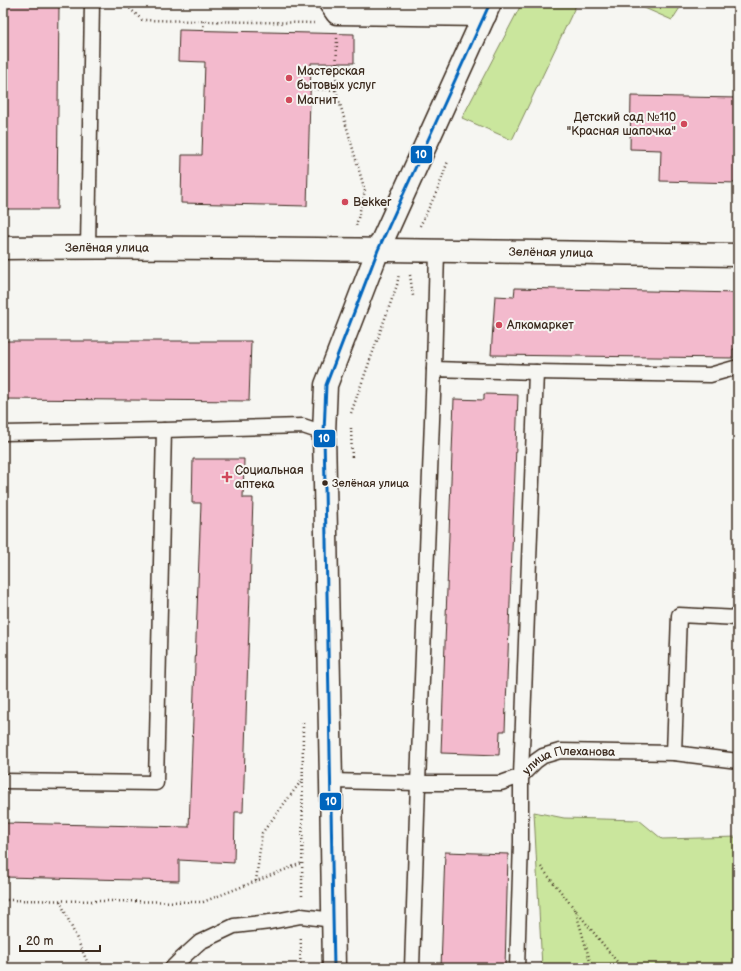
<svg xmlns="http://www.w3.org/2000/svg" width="741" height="971" font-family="'Balsamiq Sans',sans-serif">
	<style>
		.green { fill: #cae69d; stroke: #82885e }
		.building { fill: #f3bacd; stroke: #3b2a1e }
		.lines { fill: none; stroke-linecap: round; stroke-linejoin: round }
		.lane-casing { stroke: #3b2a1e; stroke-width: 17 }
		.street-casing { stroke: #3b2a1e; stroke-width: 25 }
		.secondary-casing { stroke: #3b2a1e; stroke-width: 25 }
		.path { stroke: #3b2a1e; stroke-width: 2.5; stroke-dasharray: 1 3; stroke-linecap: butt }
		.lane { stroke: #f6f6f2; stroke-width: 14 }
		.street { stroke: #f6f6f2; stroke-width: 22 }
		.secondary { stroke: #f6f6f2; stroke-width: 22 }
		.bus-1-casing { stroke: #f6f6f2; stroke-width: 6 }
		.bus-1 { stroke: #0065bd; stroke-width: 3 }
		.poi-dot { fill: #d1495b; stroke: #f6f6f2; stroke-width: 1.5 }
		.bus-dot { fill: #3b2a1e; stroke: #f6f6f2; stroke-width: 1.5 }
		.labels { text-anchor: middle; stroke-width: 4; stroke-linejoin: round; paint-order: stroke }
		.bus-label { font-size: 11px; fill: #3b2a1e; stroke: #f6f6f2; text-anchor: start }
		.poi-label { font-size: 12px; fill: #3b2a1e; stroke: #f6f6f2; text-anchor: start }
		.street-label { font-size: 12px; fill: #3b2a1e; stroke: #f6f6f2 }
		.line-badge { stroke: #f6f6f2; stroke-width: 1.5 }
		.badge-label { font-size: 11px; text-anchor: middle; font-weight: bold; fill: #fff }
	</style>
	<rect width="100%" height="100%" fill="#f6f6f2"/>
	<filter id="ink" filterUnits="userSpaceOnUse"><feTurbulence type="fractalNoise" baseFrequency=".025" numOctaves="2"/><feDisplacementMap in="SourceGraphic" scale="8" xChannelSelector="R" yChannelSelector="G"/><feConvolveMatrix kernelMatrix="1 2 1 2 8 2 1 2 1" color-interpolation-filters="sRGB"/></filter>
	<g filter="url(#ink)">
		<g class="green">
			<polygon points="522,3 577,3 512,140 462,118"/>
			<polygon points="633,3 683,3 672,20"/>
			<polygon points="534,812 564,818 639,820 662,839 738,837 738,968 542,968"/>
		</g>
		<g class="building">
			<polygon points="3,3 59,3 57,209 3,209"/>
			<polygon points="179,30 354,34 354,63 311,63 307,206 181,203 182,155 202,155 205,62 178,61"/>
			<polygon points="631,96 738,98 738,183 660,181 661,150 630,149"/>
			<polygon points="515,288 737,293 736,304 738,304 738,349 733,349 733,358 491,355 495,296 514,297"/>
			<polygon points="3,341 251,341 249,401 3,399"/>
			<polygon points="484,394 518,395 505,731 500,731 499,755 441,753 454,399 484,400"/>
			<polygon points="193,459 244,459 243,498 253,498 243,812 235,812 234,863 179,860 179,881 3,877 3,823 189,827 201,503 192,503"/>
			<polygon points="445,852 508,854 505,968 441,968"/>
		</g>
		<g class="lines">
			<g class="lane-casing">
				<g id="lane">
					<polyline points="88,248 92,3"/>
					<polyline points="434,369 437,251"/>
					<polyline points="3,433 164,430 303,426 324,433"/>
					<polyline points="674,753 679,615 738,618"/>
					<polyline points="3,781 156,783 164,430"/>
					<path id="s1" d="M331,781L418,783H501L521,776L536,761L543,756L560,751L674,753L738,761"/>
					<polyline points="172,968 180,960 200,942 234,926 270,922 301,916 333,920"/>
					<polyline points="412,968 418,783 434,369 536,372 710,375 738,367"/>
					<polyline points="517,968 521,842 521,776 536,372"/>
				</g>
			</g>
			<g class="street-casing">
				<g id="street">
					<polyline points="330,3 337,13 485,15"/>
					<path id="s2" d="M3,248C248,246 493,252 738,255"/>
				</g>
			</g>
			<g class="secondary-casing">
				<polyline id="secondary" points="334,968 331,781 324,433 326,385 378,250 490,3"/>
			</g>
			<g class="path">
				<polyline points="124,3 142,20 314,23"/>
				<polyline points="203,30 204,21"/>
				<polyline points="337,38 336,90 365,191 356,226"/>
				<polyline points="310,89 336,90"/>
				<polyline points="420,226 438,189 448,161"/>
				<polyline points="410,275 413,296"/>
				<polyline points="351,413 397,285 399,274"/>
				<polyline points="351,428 352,459"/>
				<polyline points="541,867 622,968"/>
				<polyline points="256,881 262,833 302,780"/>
				<polyline points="302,896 303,723"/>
				<polyline points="3,900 203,902 302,863"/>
				<polyline points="60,901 90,968"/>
				<polyline points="575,909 592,968"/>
				<polyline points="300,968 301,937"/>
			</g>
			<use href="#lane" class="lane"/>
			<use href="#street" class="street"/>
			<use href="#secondary" class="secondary"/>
			<g class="bus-1-casing">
				<polyline id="bus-1" points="334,968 324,433 326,385 378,250 490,3"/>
			</g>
			<use href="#bus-1" class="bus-1"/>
		</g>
	</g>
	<g class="poi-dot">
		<circle cx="289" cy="78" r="4"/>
		<circle cx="289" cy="100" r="4"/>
		<circle cx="684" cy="124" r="4"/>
		<circle cx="345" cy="202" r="4"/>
		<circle cx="499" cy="325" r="4"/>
		<path d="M225 471h4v4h4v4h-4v4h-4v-4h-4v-4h4z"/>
	</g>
	<circle class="bus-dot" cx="325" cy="483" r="3.5"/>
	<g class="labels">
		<g class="bus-label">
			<text x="332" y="487">Зелёная улица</text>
		</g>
		<g class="poi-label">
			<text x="297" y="75">Мастерская<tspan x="297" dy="14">бытовых услуг</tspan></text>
			<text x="297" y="104">Магнит</text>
			<text x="676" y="121" text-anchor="end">Детский сад №110<tspan x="676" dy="14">"Красная шапочка"</tspan></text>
			<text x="353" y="206">Bekker</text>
			<text x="507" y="329">Алкомаркет</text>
			<text x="235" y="474">Социальная<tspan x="235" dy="14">аптека</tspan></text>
		</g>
		<g class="street-label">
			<text dy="4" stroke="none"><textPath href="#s2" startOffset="104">Зелёная улица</textPath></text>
			<text dy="4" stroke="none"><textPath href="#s2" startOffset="548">Зелёная улица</textPath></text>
			<text dy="4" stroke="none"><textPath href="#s1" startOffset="245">улица Плеханова</textPath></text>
		</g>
	</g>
	<g class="line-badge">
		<rect x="410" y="145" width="23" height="19" rx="4" fill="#0065bd"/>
		<rect x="313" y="429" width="23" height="19" rx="4" fill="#0065bd"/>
		<rect x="319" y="792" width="23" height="19" rx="4" fill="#0065bd"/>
	</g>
	<g class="badge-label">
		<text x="421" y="158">10</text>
		<text x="324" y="442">10</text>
		<text x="331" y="805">10</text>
	</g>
	<rect width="741" height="971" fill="none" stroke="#f6f6f2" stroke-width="16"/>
	<rect x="8" y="8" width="725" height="955" fill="none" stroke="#3b2a1e" stroke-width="1.5" filter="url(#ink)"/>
	<path d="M20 945v6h80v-6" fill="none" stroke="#3b2a1e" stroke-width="2"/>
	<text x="26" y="945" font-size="12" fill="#3b2a1e" stroke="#f6f6f2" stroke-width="3" paint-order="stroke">20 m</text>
</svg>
